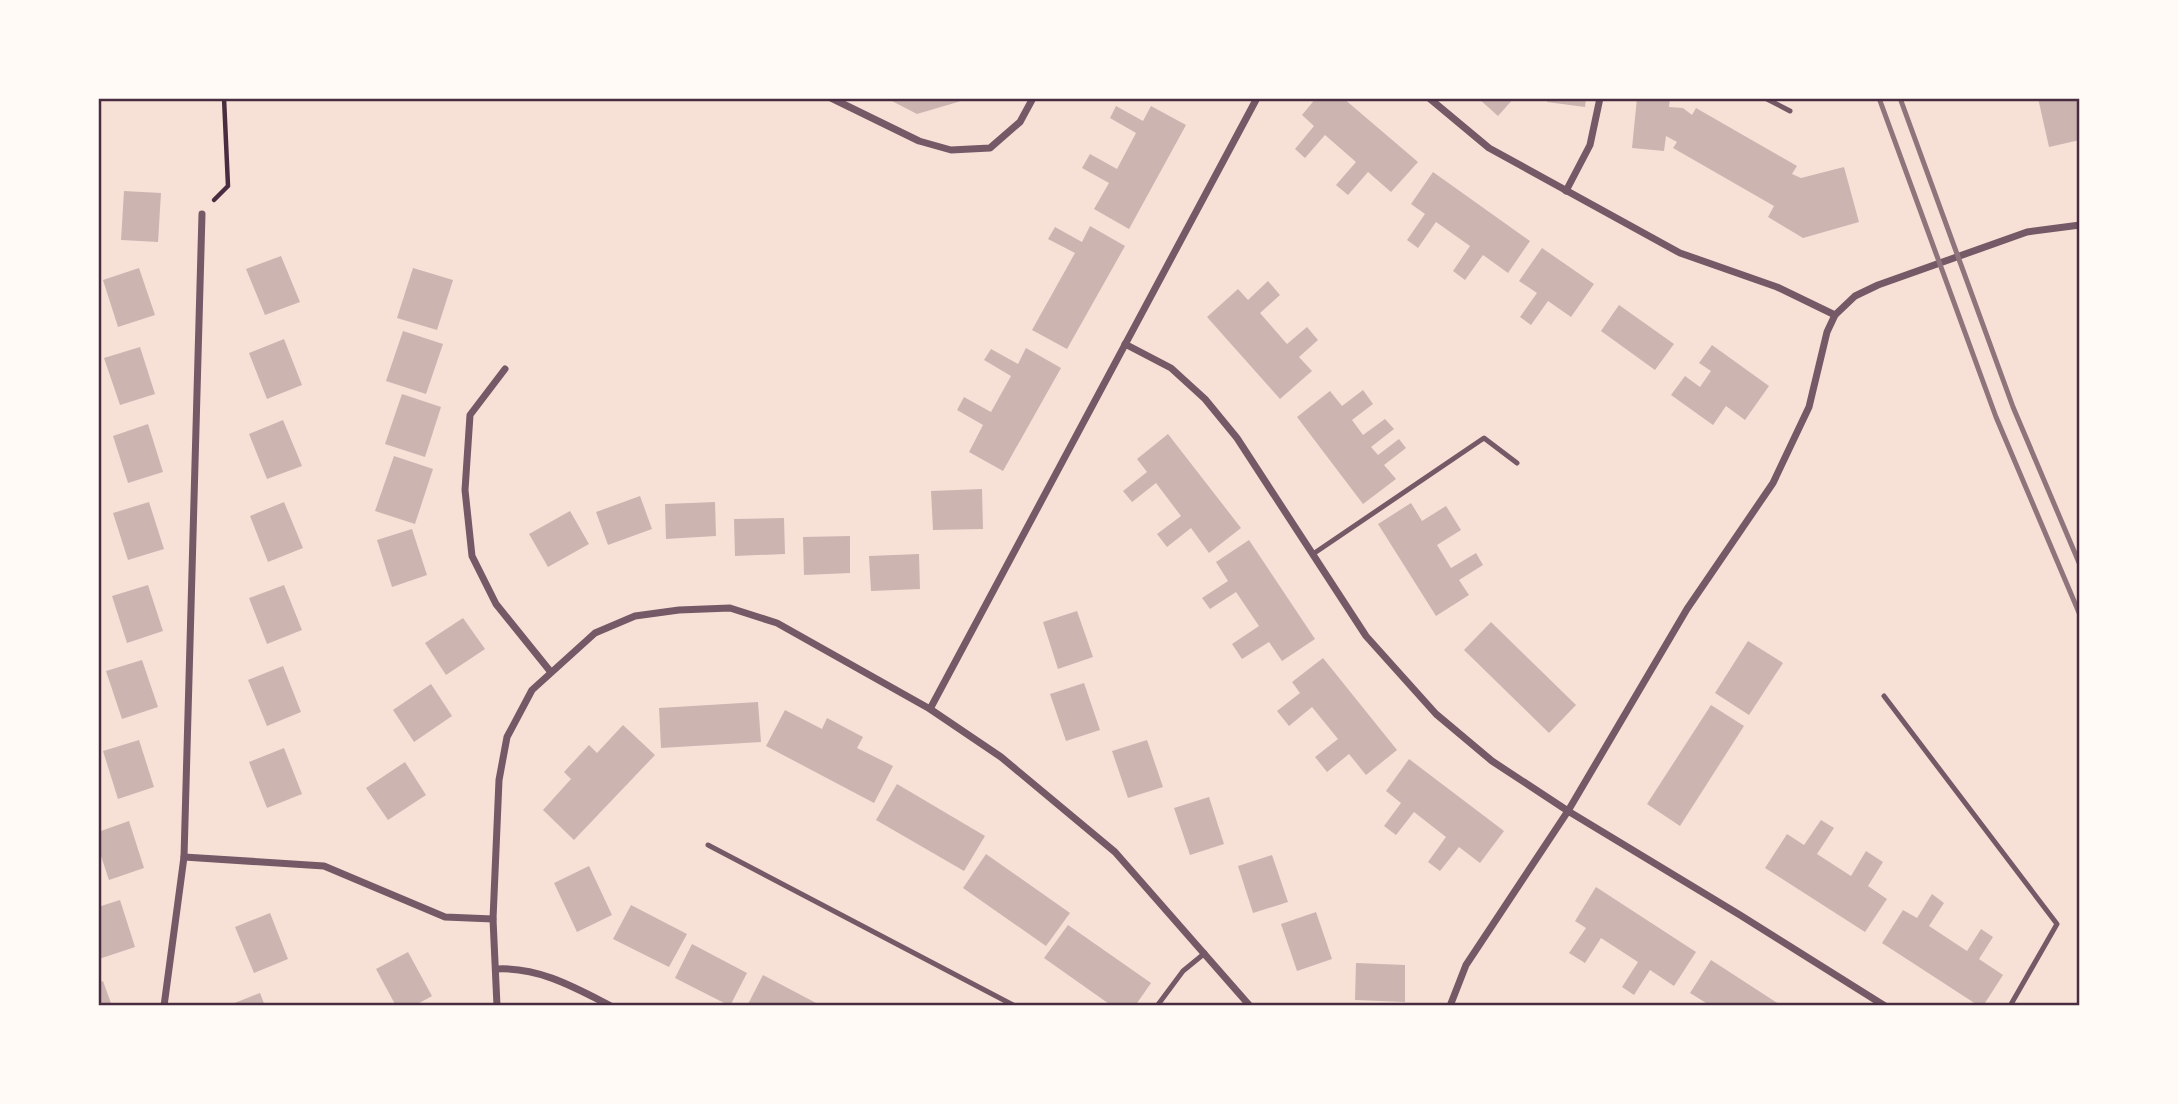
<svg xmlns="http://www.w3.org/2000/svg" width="2178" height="1104" font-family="'IBM Plex Serif',serif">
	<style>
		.building { fill: #ccb4b1 }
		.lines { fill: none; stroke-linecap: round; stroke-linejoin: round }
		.path { stroke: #4a2c40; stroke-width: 4.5 }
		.service { stroke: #755966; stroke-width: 5 }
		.minor { stroke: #755966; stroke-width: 7 }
		.rail { stroke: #8f747c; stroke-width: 5 }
		.neatline { fill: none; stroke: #4a2c40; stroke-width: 2.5 }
	</style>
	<rect width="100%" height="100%" fill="#f7e1d7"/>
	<g class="building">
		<polygon points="891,98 967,98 968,99 917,114 890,100"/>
		<polygon points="1316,98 1343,98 1418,162 1391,192 1368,172 1348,195 1336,185 1356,162 1325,135 1305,158 1295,149 1314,126 1302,115"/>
		<polygon points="1478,98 1514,98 1498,116"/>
		<polygon points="1548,98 1586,98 1585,107 1547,102"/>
		<polygon points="1637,98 1670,98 1669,107 1683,108 1692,115 1696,108 1797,166 1792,174 1801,178 1844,167 1859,222 1803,238 1768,217 1774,206 1673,148 1677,142 1666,136 1664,151 1632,148"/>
		<polygon points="2038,98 2080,98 2080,140 2049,147"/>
		<polygon points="1116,106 1143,121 1151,106 1186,125 1129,229 1094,209 1109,183 1082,168 1090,154 1117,169 1136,133 1110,118"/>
		<polygon points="1433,172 1530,241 1508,273 1483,255 1465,280 1453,271 1470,246 1436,222 1418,248 1407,240 1425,214 1411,204"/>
		<polygon points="124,191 161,193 158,242 121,240"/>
		<polygon points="1090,226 1125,246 1067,349 1032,330 1075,253 1048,239 1055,227 1082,242"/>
		<polygon points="1542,248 1594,284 1571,317 1548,301 1531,325 1520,317 1537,293 1519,281"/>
		<polygon points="281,256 300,302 265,315 246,269"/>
		<polygon points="139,268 155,315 118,327 103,280"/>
		<polygon points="413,268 453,280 437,330 397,318"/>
		<polygon points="1268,281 1280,295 1260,313 1287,344 1307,327 1318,340 1299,357 1312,371 1280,399 1207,317 1238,289 1248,300"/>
		<polygon points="1619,305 1674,344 1655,370 1601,331"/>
		<polygon points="403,331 443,344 426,394 386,381"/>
		<polygon points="284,339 302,385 267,399 249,353"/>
		<polygon points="1712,345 1769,386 1745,420 1726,406 1713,425 1671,395 1685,376 1700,387 1711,371 1699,363"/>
		<polygon points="140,347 155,394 120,405 104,358"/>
		<polygon points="1026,348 1061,368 1003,471 969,452 983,425 957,410 964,397 991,412 1011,376 984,360 991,349 1018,364"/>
		<polygon points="1363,390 1373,404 1352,420 1363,435 1385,419 1394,429 1371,447 1378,455 1399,439 1406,448 1384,465 1396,479 1363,504 1297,417 1330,391 1342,406"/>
		<polygon points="402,394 441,407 425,457 385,444"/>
		<polygon points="283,420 302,466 267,479 249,434"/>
		<polygon points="148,424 163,472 128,483 113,436"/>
		<polygon points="1168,434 1241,528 1209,553 1191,528 1167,547 1157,534 1181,516 1156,483 1132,502 1123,491 1147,472 1137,459"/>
		<polygon points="394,456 433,469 415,524 375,511"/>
		<polygon points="982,489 983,529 933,530 931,491"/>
		<polygon points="640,496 652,529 608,545 596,512"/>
		<polygon points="149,502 164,549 128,560 113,513"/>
		<polygon points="284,502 303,548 268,562 250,516"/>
		<polygon points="715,502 716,536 666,539 665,504"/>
		<polygon points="1411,503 1422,521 1446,506 1461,530 1437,545 1451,568 1476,553 1483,565 1459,580 1469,595 1436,616 1378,524"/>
		<polygon points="570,511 589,544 548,567 529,534"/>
		<polygon points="784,518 785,554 735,556 734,519"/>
		<polygon points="412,529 427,575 392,587 377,540"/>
		<polygon points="850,536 850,573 804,575 803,537"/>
		<polygon points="1249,540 1315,639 1282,661 1269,642 1242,659 1232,644 1259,626 1236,592 1210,609 1202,598 1228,581 1216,562"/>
		<polygon points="919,554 920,589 871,591 869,556"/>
		<polygon points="148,585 163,631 127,643 112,596"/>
		<polygon points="284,585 302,630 267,644 249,598"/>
		<polygon points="1077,611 1093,657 1058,669 1043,622"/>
		<polygon points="463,618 485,649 446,675 425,643"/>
		<polygon points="1491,622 1576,705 1549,733 1464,650"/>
		<polygon points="1748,641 1783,663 1749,715 1715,693"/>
		<polygon points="1323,658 1397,750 1366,775 1349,754 1327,772 1315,757 1338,739 1312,707 1289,726 1277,711 1300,693 1292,682"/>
		<polygon points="142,660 158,707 122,719 106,671"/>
		<polygon points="283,666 301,712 267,726 248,680"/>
		<polygon points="1084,683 1100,730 1066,741 1050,694"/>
		<polygon points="431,684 452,716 414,742 393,710"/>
		<polygon points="758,702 761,742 661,748 659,708"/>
		<polygon points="1711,705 1744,726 1680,826 1647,804"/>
		<polygon points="785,710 822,729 827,718 863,737 857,748 893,766 874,803 766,746"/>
		<polygon points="623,725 655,755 574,840 543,810 571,779 564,772 589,745 597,753"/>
		<polygon points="139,740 154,787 118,799 103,751"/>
		<polygon points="1147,740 1163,787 1128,798 1112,751"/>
		<polygon points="284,748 302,794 267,808 249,762"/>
		<polygon points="1409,759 1504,831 1480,863 1459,847 1440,871 1428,862 1446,837 1414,812 1396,835 1384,826 1401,803 1386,791"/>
		<polygon points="405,762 426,795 388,820 366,788"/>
		<polygon points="897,784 985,836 964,871 876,820"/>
		<polygon points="1209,797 1224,844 1190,855 1174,808"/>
		<polygon points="1821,820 1834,828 1817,854 1851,876 1866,851 1883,862 1868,886 1887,899 1865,932 1765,868 1787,834 1804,845"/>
		<polygon points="129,821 144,868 109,880 98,847 98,832"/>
		<polygon points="986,854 1070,913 1046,946 963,888"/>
		<polygon points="1272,855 1288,902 1253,913 1238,866"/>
		<polygon points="589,866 612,915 577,932 554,883"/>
		<polygon points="1596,887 1696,952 1674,986 1650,970 1634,995 1622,987 1638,962 1601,938 1585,963 1569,953 1586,928 1575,921"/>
		<polygon points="1932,894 1944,903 1929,926 1967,951 1981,929 1993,937 1979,959 2003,975 1983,1006 1979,1006 1882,943 1903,910 1917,918"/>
		<polygon points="120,900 135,947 99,959 98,907"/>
		<polygon points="631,905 687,934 669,967 613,939"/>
		<polygon points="1316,912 1332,959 1297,971 1281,924"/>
		<polygon points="270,913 288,959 254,973 235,927"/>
		<polygon points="1068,925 1151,983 1135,1006 1112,1006 1044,958"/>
		<polygon points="692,944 747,973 730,1006 675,978"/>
		<polygon points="408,952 432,996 414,1006 396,1006 376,969"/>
		<polygon points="1711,960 1782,1006 1704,1006 1706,1003 1690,993"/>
		<polygon points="1356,963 1405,965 1405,1002 1355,1000"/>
		<polygon points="763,975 818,1004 817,1006 747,1006"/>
		<polygon points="103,981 112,1006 98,1006 98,983"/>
		<polygon points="260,993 265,1006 227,1006"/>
	</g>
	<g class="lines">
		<polyline class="path" points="214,200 228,186 224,98"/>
		<g class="service">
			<polyline points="1765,98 1790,111"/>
			<polyline points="1313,554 1484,438 1517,463"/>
			<polyline points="1884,696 2057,924 2010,1006"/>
			<polyline points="708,845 1015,1006"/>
			<polyline points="1157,1006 1183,971 1205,953"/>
		</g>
		<g class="minor">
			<polyline points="831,98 919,141 951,150 990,148 1020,122 1033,98"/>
			<polyline points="1429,98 1489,148 1680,253 1777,287 1835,315"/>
			<polyline points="1566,191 1590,145 1600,98"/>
			<polyline points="1125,344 1171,368 1205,399 1237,438 1366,636 1436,714 1492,761 1568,811 1740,915 1885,1006"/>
			<polyline points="505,369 470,415 465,490 472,556 496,604 550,671"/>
			<polyline points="930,709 1257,98"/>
			<polyline points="184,857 324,866 445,917 493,919"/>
			<path d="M497,969C539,967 574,987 611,1006"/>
			<polyline points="164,1006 184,857 202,214"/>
			<polyline points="497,1006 493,919 499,780 507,737 532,690 595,633 635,616 679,610 730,608 777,623 930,709 1001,757 1115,852 1250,1006"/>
			<polyline points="1450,1006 1466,965 1568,811 1687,609 1773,483 1809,407 1827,332 1835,315 1855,296 1878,285 2027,232 2080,225"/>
		</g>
		<g class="rail">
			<polyline points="1879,98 1996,417 2080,615"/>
			<polyline points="1900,98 2013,407 2080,565"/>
		</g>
	</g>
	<rect width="2178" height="1104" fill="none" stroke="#fffaf5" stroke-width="200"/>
	<rect x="100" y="100" width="1978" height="904" class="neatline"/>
</svg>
